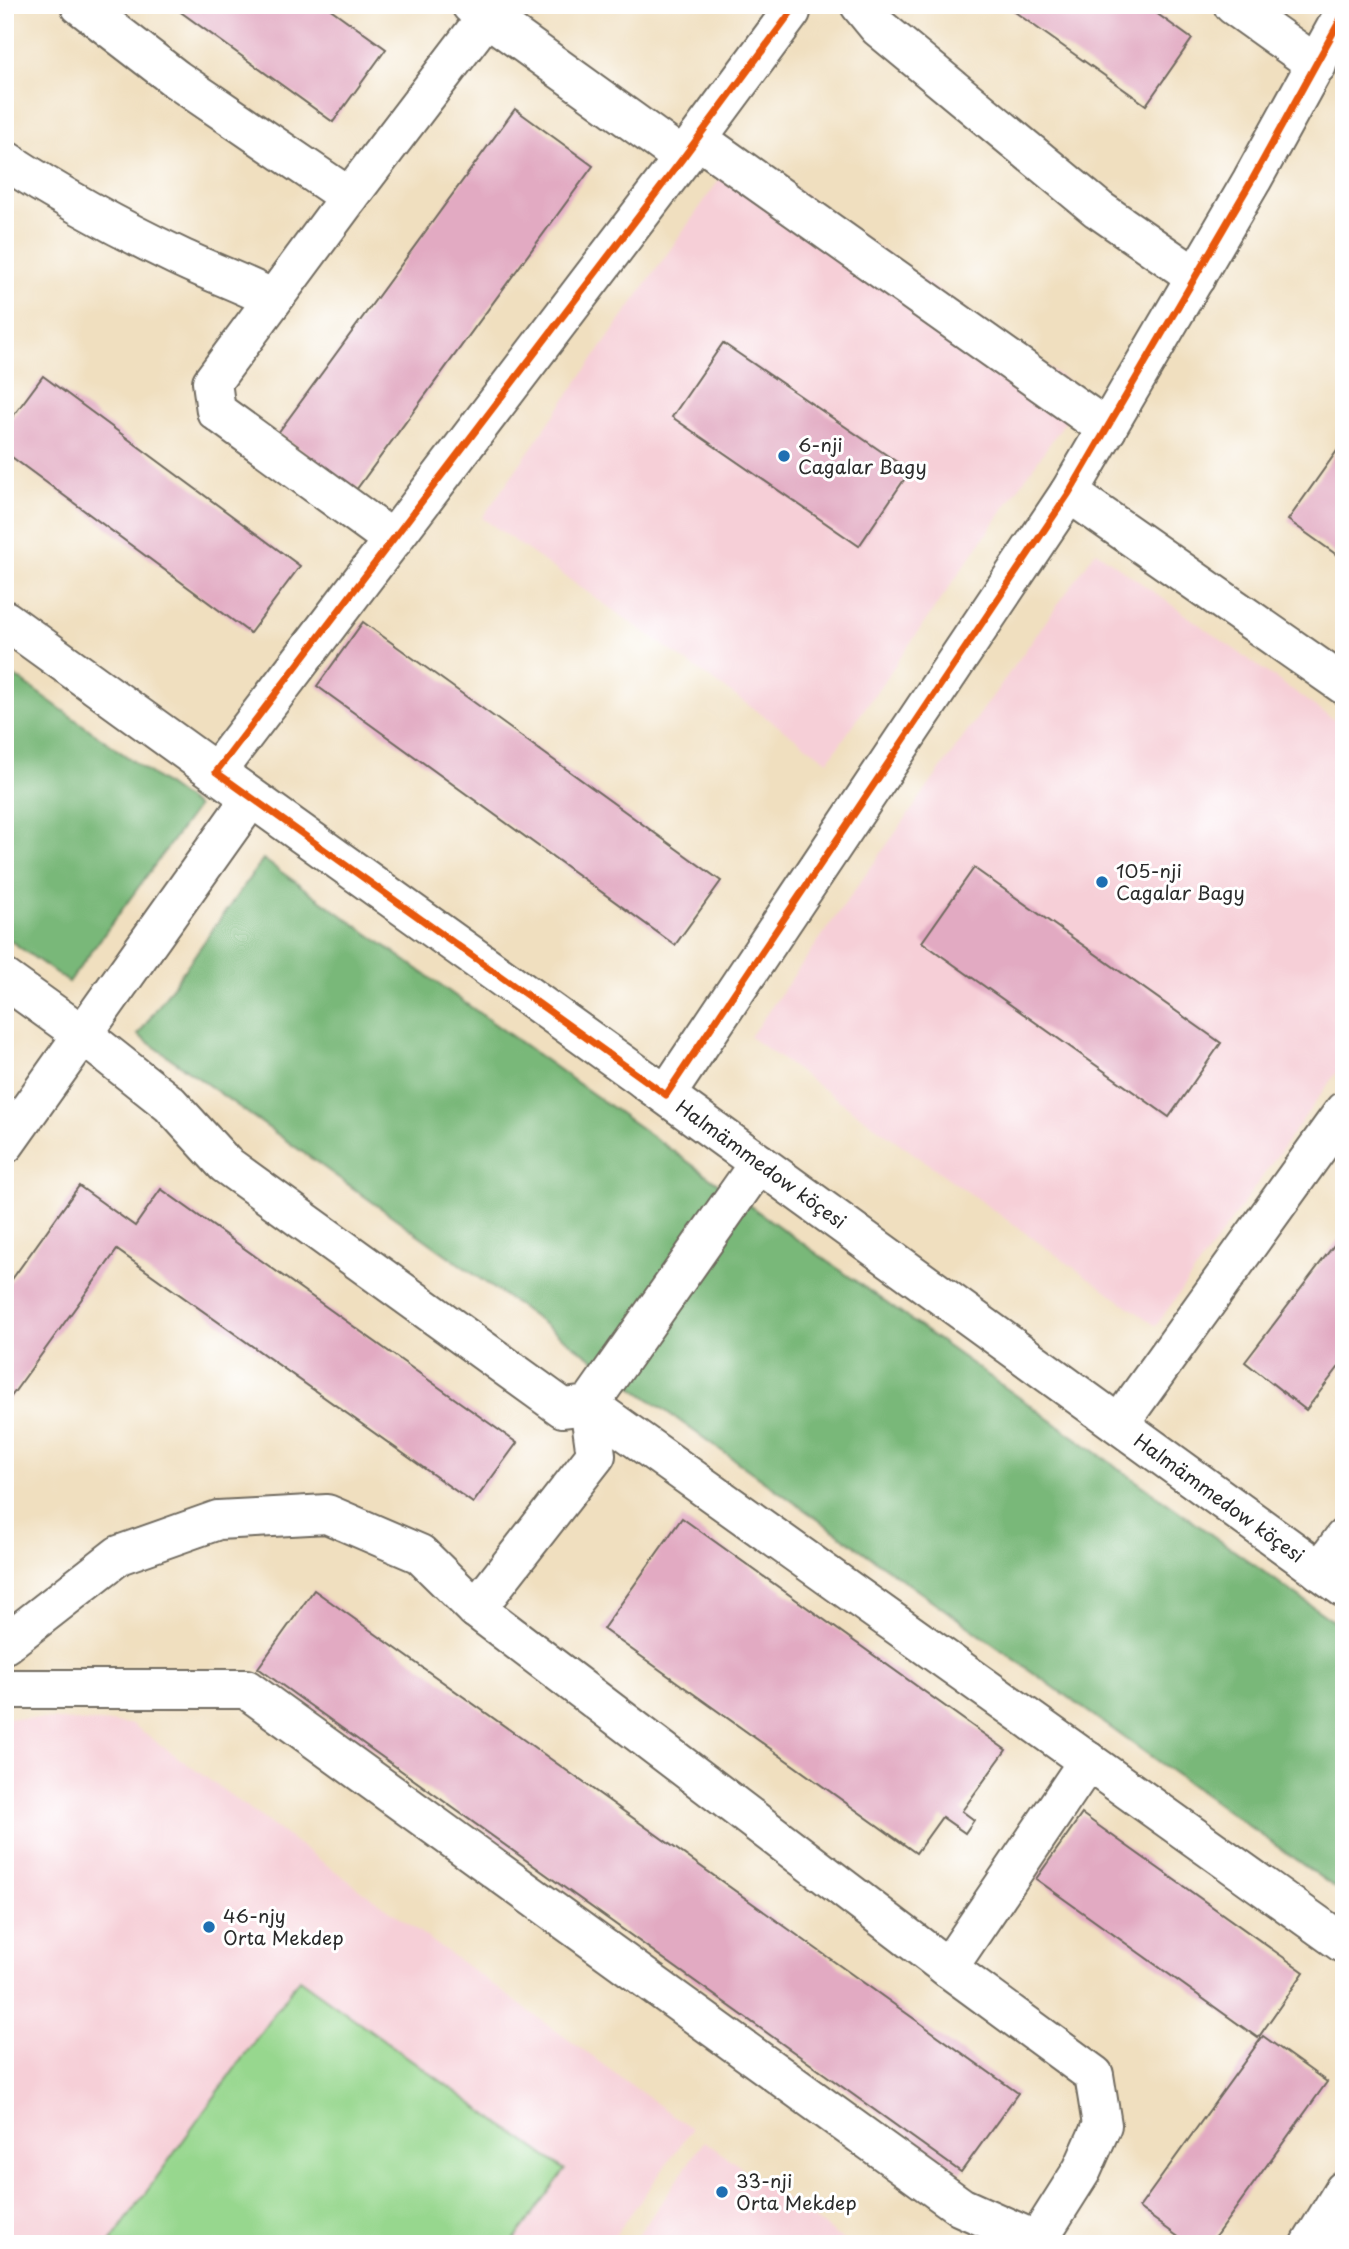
<svg xmlns="http://www.w3.org/2000/svg" width="1349" height="2249" font-family="'Playpen Sans',sans-serif">
	<style>
		.built { fill: #f6cfd7 }
		.green { fill: #97d78e; stroke: #61815c; stroke-width: 2 }
		.forest { fill: #79b879; stroke: #527252; stroke-width: 2 }
		.building { fill: #e2aac2 }
		.lines { fill: none; stroke-linecap: round; stroke-linejoin: round }
		.minor-casing { stroke: #706a5f; stroke-width: 42 }
		.minor { stroke: #fff; stroke-width: 38 }
		.cycleway-casing { stroke: #fff; stroke-width: 11 }
		.cycleway { stroke: #e8590c; stroke-width: 7 }
		.poi-dot { fill: #1f6fb2; stroke: #fff; stroke-width: 2.5 }
		.labels { text-anchor: middle; stroke-width: 6; stroke-linejoin: round; paint-order: stroke }
		.poi-label { font-size: 19px; fill: #2b2b2b; stroke: #fff; text-anchor: start }
		.street-label { font-size: 19px; fill: #2b2b2b; stroke: #fff }
	</style>
	<rect width="100%" height="100%" fill="#fff"/>
	<filter id="ink" filterUnits="userSpaceOnUse"><feTurbulence type="fractalNoise" baseFrequency=".0143" numOctaves="2"/><feDisplacementMap in="SourceGraphic" scale="14" xChannelSelector="R" yChannelSelector="G"/><feConvolveMatrix kernelMatrix="1 2 1 2 8 2 1 2 1" color-interpolation-filters="sRGB"/></filter>
	<filter id="wash" filterUnits="userSpaceOnUse"><feTurbulence type="fractalNoise" baseFrequency=".00686" numOctaves="4" result="noise"/><feDisplacementMap in="SourceGraphic" scale="28" xChannelSelector="R" yChannelSelector="G"/><feGaussianBlur stdDeviation="1.57" result="paint"/><feColorMatrix in="noise" values="0 0 0 0 0 0 0 0 0 0 0 0 0 0 0 0 0 1.4 0 .05"/><feComposite in="paint" operator="in"/></filter>
	<g filter="url(#wash)">
		<rect width="100%" height="100%" fill="#f0dfbf"/>
		<g class="built">
			<polygon points="740,150 1085,393 828,761 482,518"/>
			<polygon points="1096,551 1344,727 1344,1062 1156,1326 750,1037"/>
			<polygon points="5,1717 132,1724 692,2129 609,2244 5,2244"/>
			<polygon points="704,2141 849,2244 632,2244"/>
		</g>
		<polygon class="green" points="299,1979 565,2170 511,2244 109,2244"/>
		<g class="forest">
			<polygon points="5,669 197,807 69,982 5,937"/>
			<polygon points="263,859 1344,1629 1344,1894 138,1035"/>
		</g>
		<g id="blocks">
			<g class="building">
				<polygon points="171,5 325,5 386,49 333,122"/>
				<polygon points="1005,5 1145,5 1192,39 1146,105"/>
				<polygon points="515,109 593,166 356,490 278,433"/>
				<polygon points="723,343 910,471 859,546 672,417"/>
				<polygon points="43,376 300,566 250,633 5,452 5,427"/>
				<polygon points="1344,441 1344,560 1288,520"/>
				<polygon points="363,622 721,881 675,945 317,686"/>
				<polygon points="974,868 1221,1043 1169,1117 922,942"/>
				<polygon points="79,1186 135,1226 161,1189 517,1443 473,1503 117,1250 5,1405 5,1289"/>
				<polygon points="1344,1232 1344,1360 1306,1410 1245,1362"/>
				<polygon points="682,1518 1006,1750 962,1811 974,1820 965,1833 942,1817 916,1853 603,1629"/>
				<polygon points="314,1590 1018,2093 961,2172 258,1668"/>
				<polygon points="1082,1814 1304,1972 1258,2038 1036,1879"/>
				<polygon points="1263,2036 1327,2082 1210,2244 1188,2244 1139,2208"/>
			</g>
		</g>
	</g>
	<g filter="url(#ink)">
		<use href="#blocks" fill-opacity="0" stroke="#706a5f" stroke-width="2"/>
		<g class="lines">
			<g class="minor-casing">
				<g id="minor">
					<polyline points="80,5 176,79 349,197 212,382 216,411 393,540"/>
					<polyline points="471,5 683,158"/>
					<polyline points="782,5 791,12 683,158 216,772 666,1095 1069,493 1252,180 1344,13"/>
					<polyline points="860,5 878,27 1098,209 1196,277"/>
					<polyline points="1233,5 1317,65"/>
					<polyline points="698,139 1107,429"/>
					<path d="M5,160C60,196 120,229 179,257C210,272 242,283 273,299"/>
					<polyline points="349,197 487,16"/>
					<polyline points="1069,493 1344,685"/>
					<polyline points="5,620 236,787"/>
					<polyline points="5,979 83,1035 170,1104 225,1164 563,1408 589,1405 1344,1944"/>
					<polyline points="646,1081 1344,1588"/>
					<polyline points="5,1144 251,798"/>
					<polyline points="759,1163 589,1405 596,1455 476,1609 948,1968 1094,2075 1102,2125 1082,2170 1037,2241"/>
					<polyline points="1119,1424 1344,1111"/>
					<polyline points="1320,1571 1344,1538"/>
					<polyline points="5,1644 119,1555 218,1520 327,1514 420,1554 476,1609"/>
					<polyline points="5,1689 246,1689 961,2207 1044,2244"/>
					<polyline points="948,1968 1088,1761"/>
					<polyline points="1311,2244 1344,2190"/>
				</g>
			</g>
			<use href="#minor" class="minor"/>
			<g class="cycleway-casing">
				<polyline id="cycleway" points="782,5 791,12 683,158 216,772 666,1095 1069,493 1252,180 1344,13"/>
			</g>
			<use href="#cycleway" class="cycleway"/>
		</g>
	</g>
	<g class="poi-dot">
		<circle cx="784" cy="456" r="7"/>
		<circle cx="1102" cy="882" r="7"/>
		<circle cx="209" cy="1927" r="7"/>
		<circle cx="722" cy="2192" r="7"/>
	</g>
	<g class="labels">
		<g class="poi-label">
			<text x="798" y="452">6-nji<tspan x="798" dy="22">Cagalar Bagy</tspan></text>
			<text x="1116" y="878">105-nji<tspan x="1116" dy="22">Cagalar Bagy</tspan></text>
			<text x="223" y="1923">46-njy<tspan x="223" dy="22">Orta Mekdep</tspan></text>
			<text x="736" y="2188">33-nji<tspan x="736" dy="22">Orta Mekdep</tspan></text>
		</g>
		<g class="street-label">
			<text transform="translate(761 1164) rotate(36)" y="7">Halmämmedow köçesi</text>
			<text transform="translate(1219 1498) rotate(36)" y="7">Halmämmedow köçesi</text>
		</g>
	</g>
	<rect width="1349" height="2249" fill="none" stroke="#fff" stroke-width="28"/>
</svg>
